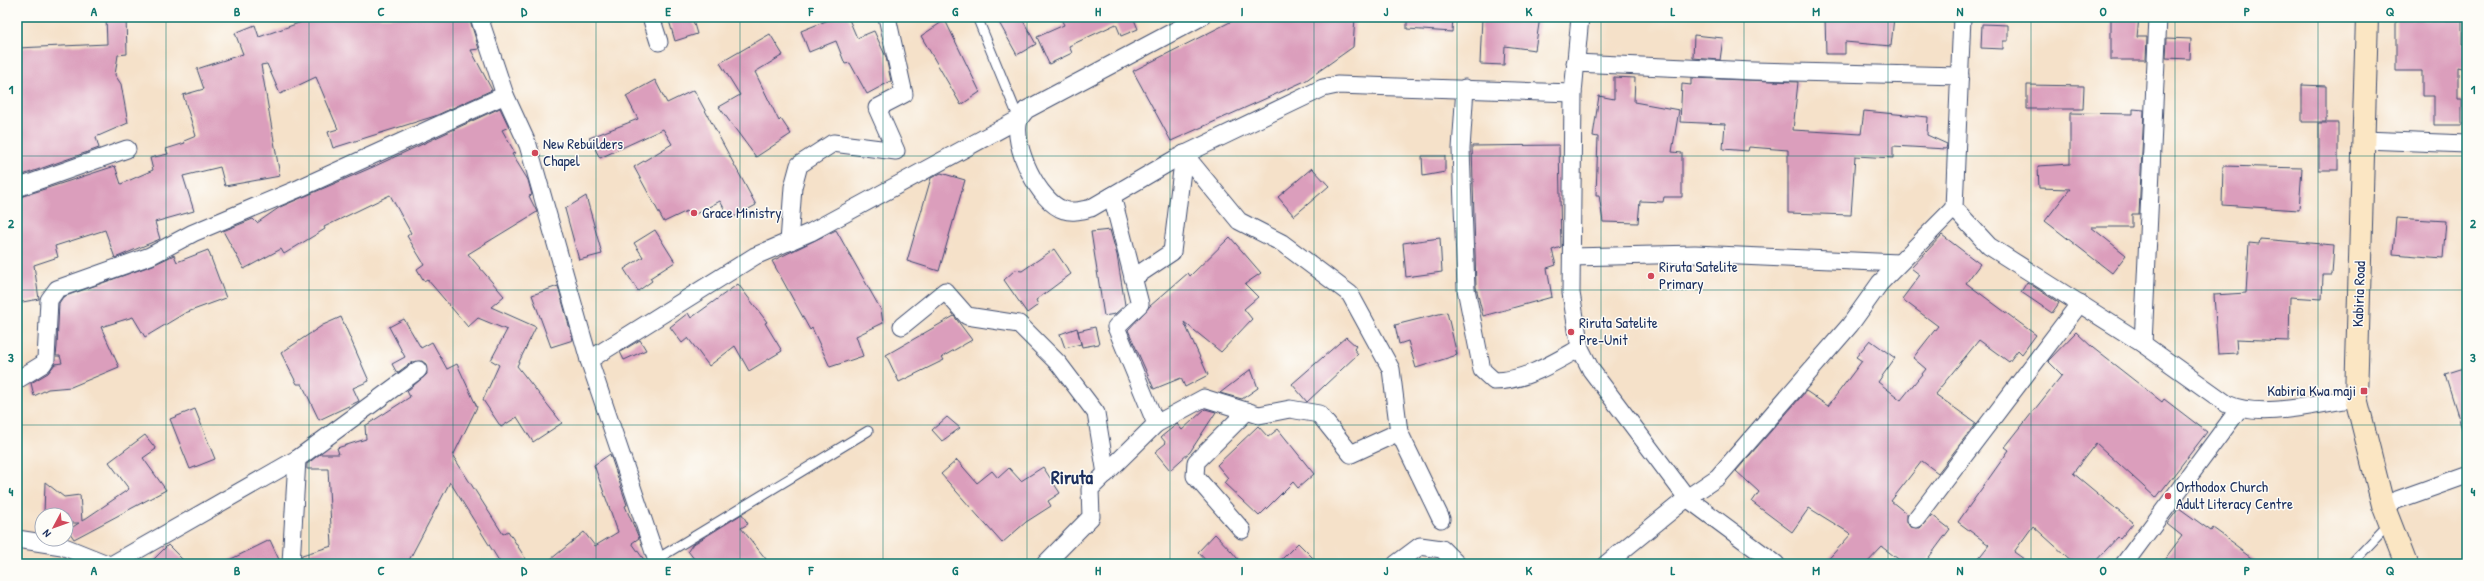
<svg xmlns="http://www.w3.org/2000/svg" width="2484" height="581" font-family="'Patrick Hand',sans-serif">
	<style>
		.building { fill: #db9ebc }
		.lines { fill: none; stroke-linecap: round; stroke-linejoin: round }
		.lane-casing { stroke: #3c4a6e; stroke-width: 11 }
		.street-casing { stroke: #3c4a6e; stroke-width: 19 }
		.secondary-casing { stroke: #3c4a6e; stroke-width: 24 }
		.lane { stroke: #fff; stroke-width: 9 }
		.street { stroke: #fff; stroke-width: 17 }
		.secondary { stroke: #fbe6c3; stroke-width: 22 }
		.grid { fill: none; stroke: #0f766e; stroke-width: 1; stroke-opacity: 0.55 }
		.poi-dot { fill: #d1495b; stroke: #fdfcf7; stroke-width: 1.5 }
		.labels { text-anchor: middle; stroke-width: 3; stroke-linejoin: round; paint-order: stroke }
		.poi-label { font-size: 15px; fill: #1b2f5e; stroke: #fdfcf7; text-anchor: start }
		.street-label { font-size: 15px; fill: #1b2f5e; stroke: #fdfcf7 }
		.district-label { font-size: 19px; font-weight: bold; fill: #1b2f5e; stroke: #fdfcf7 }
		.neatline { fill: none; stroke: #0f766e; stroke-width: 1.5 }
		.grid-label { font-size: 13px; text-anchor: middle; font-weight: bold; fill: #0f766e }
	</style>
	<rect width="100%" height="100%" fill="#fdfcf7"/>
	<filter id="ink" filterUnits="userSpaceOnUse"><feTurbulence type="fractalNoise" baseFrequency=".025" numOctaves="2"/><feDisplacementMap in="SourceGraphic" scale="8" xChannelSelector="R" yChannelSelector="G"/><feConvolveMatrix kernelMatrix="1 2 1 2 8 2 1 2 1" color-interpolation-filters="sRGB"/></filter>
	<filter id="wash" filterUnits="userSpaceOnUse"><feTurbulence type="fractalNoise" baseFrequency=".012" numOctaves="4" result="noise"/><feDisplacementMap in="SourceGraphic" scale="16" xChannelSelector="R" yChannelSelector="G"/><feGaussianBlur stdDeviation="0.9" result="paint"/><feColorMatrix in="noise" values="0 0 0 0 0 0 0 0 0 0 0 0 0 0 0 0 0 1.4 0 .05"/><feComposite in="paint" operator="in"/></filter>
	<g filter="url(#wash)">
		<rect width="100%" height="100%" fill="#f5e1c9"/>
		<g id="blocks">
			<g class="building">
				<polygon points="106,17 126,17 127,54 118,55 115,75 121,84 128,123 96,137 99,148 17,177 17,48 107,44"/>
				<polygon points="316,17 469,17 479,49 471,50 492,90 435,116 333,148 328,132 338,129 316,77 280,94 267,64 261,65 280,176 225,186 220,167 183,176 194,211 155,222 160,239 115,258 105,230 55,246 58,257 34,265 39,299 17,303 17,254 19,253 17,198 115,166 121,184 153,170 150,158 168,154 166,149 185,143 184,141 196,136 183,95 204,89 197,69 243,54 235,33 255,25 259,37"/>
				<polygon points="668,17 692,17 697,34 675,41"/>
				<polygon points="836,17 848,17 857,38 874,31 886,57 891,81 867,94 850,63 845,64 836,41 809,52 801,31"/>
				<polygon points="996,17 1021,17 1036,44 1017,55"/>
				<polygon points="1060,17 1133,17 1138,29 1121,36 1116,24 1069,46 1072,53 1049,64 1037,37 1064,25"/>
				<polygon points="1240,17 1355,17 1353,47 1305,81 1171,141 1133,71"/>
				<polygon points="1407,17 1453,17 1452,32 1407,29"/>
				<polygon points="1482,17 1540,17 1535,50 1505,46 1504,65 1480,64"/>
				<polygon points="1825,17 1894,17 1891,46 1845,42 1845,54 1826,54"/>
				<polygon points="2111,17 2139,17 2137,37 2147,37 2146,60 2111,60"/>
				<polygon points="2396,17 2412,17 2412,20 2462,20 2462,44 2467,44 2467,70 2458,68 2458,99 2462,99 2462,125 2434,125 2434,96 2422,96 2422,71 2396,71"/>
				<polygon points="945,20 980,92 961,105 921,36"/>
				<polygon points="1982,24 2008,25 2008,41 2003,41 2003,49 1981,48"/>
				<polygon points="770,34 783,55 755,72 779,121 781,119 791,134 756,157 719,107 740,95 720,63"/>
				<polygon points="1694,35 1723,38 1720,60 1693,58"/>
				<polygon points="2167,38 2191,39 2190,59 2166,58"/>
				<polygon points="1614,77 1635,78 1634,102 1679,110 1672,152 1682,153 1682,197 1664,197 1663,202 1640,201 1638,223 1603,222 1599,195 1596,195 1598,137 1593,136 1599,96 1614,99"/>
				<polygon points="1691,78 1798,82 1793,130 1861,134 1864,111 1928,117 1927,135 1947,144 1946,149 1893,146 1893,158 1855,156 1851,215 1788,213 1788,150 1749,147 1748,151 1723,149 1725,124 1680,122 1682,84 1691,85"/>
				<polygon points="655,80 667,103 694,90 756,205 730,219 720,201 690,217 687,211 664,222 634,167 672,144 663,129 600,158 589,138 638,119 626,96"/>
				<polygon points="2027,85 2084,86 2083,109 2027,109"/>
				<polygon points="2302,85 2326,86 2326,122 2302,122"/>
				<polygon points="500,108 509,127 502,130 515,153 512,154 528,180 532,195 529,196 537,212 468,254 504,296 491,307 536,327 517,366 562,423 533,442 517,417 501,427 483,400 499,365 491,360 507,330 478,318 468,327 427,279 424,281 417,269 424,264 407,236 411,233 390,195 324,227 325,229 284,254 281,249 244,269 223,231 253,219 257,223 280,207 373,167"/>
				<polygon points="2133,109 2144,110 2139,214 2132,214 2132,227 2091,227 2126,255 2112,273 2045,221 2070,189 2039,188 2038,166 2070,164 2070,113 2133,114"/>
				<rect x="2319" y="123" width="19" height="47"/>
				<polygon points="1559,145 1561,247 1552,250 1556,265 1547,268 1552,297 1483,316 1476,287 1472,146"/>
				<polygon points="1422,156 1445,156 1445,172 1423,176"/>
				<polygon points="2223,166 2302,168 2299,210 2222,205"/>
				<polygon points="1312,168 1329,186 1294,216 1278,197"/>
				<polygon points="941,173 965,180 939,271 907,261 931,178"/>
				<polygon points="586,196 602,254 579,260 565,209"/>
				<polygon points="2396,218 2446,221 2443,258 2393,254"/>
				<polygon points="655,230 675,262 650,278 652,281 638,291 624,269 643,257 634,243"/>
				<polygon points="836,230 881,310 883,323 856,336 863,356 830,367 812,328 810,330 772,261"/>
				<polygon points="1110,230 1117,255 1125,305 1115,314 1104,316 1091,232"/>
				<polygon points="1942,235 1980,264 1966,283 2036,335 2022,354 2018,350 2009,362 1979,340 1935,394 1976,423 1938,473 1922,461 1891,501 1907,514 1907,522 1910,527 1920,528 1932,515 1950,529 1924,564 1905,564 1882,547 1866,564 1824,564 1851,534 1809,508 1792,532 1752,502 1759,492 1736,471 1806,391 1828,406 1862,361 1856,357 1870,340 1895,358 1878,382 1901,400 1926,369 1913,358 1938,326 1902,299 1920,275 1911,268"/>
				<polygon points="1230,237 1261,273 1245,284 1258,297 1244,309 1252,319 1221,352 1184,322 1208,375 1185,387 1181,378 1154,389 1128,330 1150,306 1188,273 1190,276"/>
				<polygon points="1440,238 1442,272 1406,277 1403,243"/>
				<polygon points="2260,239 2334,245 2332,275 2323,275 2322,299 2290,297 2289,341 2236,339 2237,353 2218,354 2214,295 2246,293 2249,243 2259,244"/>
				<polygon points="1054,249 1071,274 1036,300 1038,305 1027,313 1004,280 1015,270 1022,271"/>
				<polygon points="208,250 226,298 185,313 145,337 133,317 101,327 119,367 71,387 48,389 34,396 31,383 48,373 55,364 62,363 60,356 56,356 57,347 59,303 63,297 153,265 174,255 177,262"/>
				<polygon points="2027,282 2059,303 2052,313 2021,292"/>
				<polygon points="738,284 767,322 765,323 782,351 749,371 735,346 709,366 688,338 682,343 670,327 688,313 691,318"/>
				<polygon points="558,286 573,340 551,347 532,295"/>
				<polygon points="1447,312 1457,355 1416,368 1408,341 1399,344 1395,325"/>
				<polygon points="954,316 972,340 942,357 944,360 899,382 886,355"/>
				<polygon points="341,317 369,381 353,388 359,401 319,420 302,384 297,384 281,353 323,325"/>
				<polygon points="404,319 421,348 432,342 447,369 457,364 477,407 453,456 503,534 508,531 529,564 501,564 450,482 407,564 301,564 302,555 332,546 328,469 307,469 307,464 320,454 339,454 337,448 366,439 365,426 410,397 407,391 427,374 426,364 422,361 412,362 397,373 392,364 405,357 389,327"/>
				<polygon points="1095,327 1099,344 1082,347 1078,331"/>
				<polygon points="1077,328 1081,344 1065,348 1060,334"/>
				<polygon points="2076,332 2093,348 2162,402 2164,399 2207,432 2156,498 2096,443 2073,473 2133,523 2120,539 2118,537 2093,564 2075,564 2033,526 2014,552 2031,564 1974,564 1989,545 1958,522 2009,450 2005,447 2062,375 2048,361"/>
				<polygon points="1346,337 1356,346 1354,349 1358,354 1307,402 1292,384"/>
				<polygon points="640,340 646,350 624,360 620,352"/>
				<polygon points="2464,368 2467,378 2467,432 2463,432 2445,374"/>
				<polygon points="1251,369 1258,388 1242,399 1220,393"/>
				<polygon points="195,409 215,459 190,469 170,419"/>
				<polygon points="1205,409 1216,412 1190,452 1170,470 1155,452 1166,443 1161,437 1177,424 1182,430"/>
				<polygon points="947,417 960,428 942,441 932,430"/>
				<polygon points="1258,426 1268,437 1278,429 1314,474 1298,488 1293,482 1259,516 1224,483 1228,478 1217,465"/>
				<polygon points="145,435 156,449 143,458 166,490 74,539 68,530 79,523 67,523 67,515 44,515 45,482 64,497 80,495 82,521 129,489 109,462"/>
				<polygon points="610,454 627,505 625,506 639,538 632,543 647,564 545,564 584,532 595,546 618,532 594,465"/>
				<polygon points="957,460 977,483 992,471 998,478 1009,468 1021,481 1043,467 1060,493 1048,501 1051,506 1026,522 1002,543 941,474"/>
				<polygon points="2179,508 2211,531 2213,528 2235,544 2234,545 2259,564 2161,564 2182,536 2167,524"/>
				<polygon points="742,514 748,524 741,528 770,564 698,564 688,551 692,545"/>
				<polygon points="1215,534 1232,552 1242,564 1209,564 1198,552"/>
				<polygon points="270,540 281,564 221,564"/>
				<polygon points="1298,543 1319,564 1277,564"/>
				<polygon points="168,545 187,564 149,564"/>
			</g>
		</g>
	</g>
	<g filter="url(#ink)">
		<use href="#blocks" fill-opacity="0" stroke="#3c4a6e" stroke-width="1"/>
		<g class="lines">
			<g class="lane-casing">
				<g id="lane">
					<polyline points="977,17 1019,119"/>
					<polyline points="657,559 868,431"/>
					<polyline points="2351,564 2390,523"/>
				</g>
			</g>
			<g class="street-casing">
				<g id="street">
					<polyline points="479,17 505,95 528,145 589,360 658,564"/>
					<polyline points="651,17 659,42"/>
					<path d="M1201,17L1026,110C1024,113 1020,117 1019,120C1011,144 1039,203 1064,210C1073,213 1082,210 1091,208L1175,159L1323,88L1337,85L1573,93"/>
					<polyline points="1580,17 1573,93 1571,293 1580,348 1591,370 1687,498 1776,564"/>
					<path d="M1962,17L1954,208L1989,246L2143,344L2227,404C2261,420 2319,403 2356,398"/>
					<polyline points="1575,63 1753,71 1960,76"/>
					<path d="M1465,88L1461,149L1466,289L1482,370L1494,381C1525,381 1553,363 1580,348"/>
					<polyline points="2364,140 2467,144"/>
					<polyline points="1184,154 1239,221 1282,243 1350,294 1391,369 1399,432"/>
					<polyline points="17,188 127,149"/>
					<polyline points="789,242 793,187 799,165 833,143 896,151 877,108 904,94 887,17"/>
					<polyline points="1572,257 1695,254 1899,263"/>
					<polyline points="1133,278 1172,252 1184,154"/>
					<polyline points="902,326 945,291 967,316 1019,324 1059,364 1096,413 1106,474"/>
					<polyline points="2143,344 2158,17"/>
					<polyline points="589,360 755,256 811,232 1019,119"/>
					<polyline points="17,380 43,364 46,359 49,300 57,289 150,256 193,233 300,188 505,95"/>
					<polyline points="1156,424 1204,398 1259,415 1290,409 1319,414 1351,454 1399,432 1441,519"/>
					<polyline points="2383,505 2467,475"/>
					<polyline points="1916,519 2080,303"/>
					<polyline points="1242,530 1195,476 1196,462 1247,411"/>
					<polyline points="17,539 62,546 107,564"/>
					<polyline points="113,564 297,459 418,370"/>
					<polyline points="291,564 297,459"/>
					<polyline points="1045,564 1091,517 1090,489 1156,424 1116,327 1140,304 1112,196"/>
					<polyline points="1396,564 1420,546 1442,549 1457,564"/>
					<polyline points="1606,564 1687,498 1718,477 1850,325 1880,283 1954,208"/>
					<polyline points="2124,564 2239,409"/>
				</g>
			</g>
			<g class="secondary-casing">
				<polyline id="secondary" points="2367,17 2356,398 2383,505 2406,564"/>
			</g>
			<use href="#lane" class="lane"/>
			<use href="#street" class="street"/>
			<use href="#secondary" class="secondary"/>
		</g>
	</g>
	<path class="grid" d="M166,17V564M309,17V564M453,17V564M596,17V564M740,17V564M883,17V564M1027,17V564M1170,17V564M1314,17V564M1457,17V564M1601,17V564M1744,17V564M1888,17V564M2031,17V564M2175,17V564M2318,17V564M17,156H2467M17,290H2467M17,425H2467"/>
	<g class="poi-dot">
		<circle cx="535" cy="153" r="4"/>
		<circle cx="694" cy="213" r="4"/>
		<circle cx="1651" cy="276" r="4"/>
		<circle cx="1571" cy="332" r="4"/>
		<rect x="2360" y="387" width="8" height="8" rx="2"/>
		<circle cx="2168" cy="496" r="4"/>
	</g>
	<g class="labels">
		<g class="poi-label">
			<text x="543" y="149">New Rebuilders<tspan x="543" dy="17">Chapel</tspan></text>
			<text x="702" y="218">Grace Ministry</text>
			<text x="1659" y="272">Riruta Satelite<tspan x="1659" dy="17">Primary</tspan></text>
			<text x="1579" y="328">Riruta Satelite<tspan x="1579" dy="17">Pre-Unit</tspan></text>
			<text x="2356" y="396" text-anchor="end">Kabiria Kwa maji</text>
			<text x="2176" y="492">Orthodox Church<tspan x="2176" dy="17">Adult Literacy Centre</tspan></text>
		</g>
		<g class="street-label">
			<text transform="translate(2359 294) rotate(-88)" y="5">Kabiria Road</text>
		</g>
		<g class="district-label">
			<text x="1072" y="484">Riruta</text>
		</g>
	</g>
	<rect width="2484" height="581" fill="none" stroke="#fdfcf7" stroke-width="44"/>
	<g transform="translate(54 527) rotate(229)"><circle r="19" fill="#fdfcf7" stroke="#a3aaba"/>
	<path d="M0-3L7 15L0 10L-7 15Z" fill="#d1495b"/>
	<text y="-6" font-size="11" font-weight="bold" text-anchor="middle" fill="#1b2f5e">N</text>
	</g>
	<rect x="22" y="22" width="2440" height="537" class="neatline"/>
	<g class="grid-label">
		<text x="94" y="16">A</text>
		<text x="237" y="16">B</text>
		<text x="381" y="16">C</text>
		<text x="524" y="16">D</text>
		<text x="668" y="16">E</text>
		<text x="811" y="16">F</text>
		<text x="955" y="16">G</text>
		<text x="1098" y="16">H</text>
		<text x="1242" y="16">I</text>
		<text x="1386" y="16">J</text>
		<text x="1529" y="16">K</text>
		<text x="1673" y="16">L</text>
		<text x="1816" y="16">M</text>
		<text x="1960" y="16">N</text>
		<text x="2103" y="16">O</text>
		<text x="2247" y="16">P</text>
		<text x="2390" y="16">Q</text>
		<text x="11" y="94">1</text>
		<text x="2473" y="94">1</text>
		<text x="11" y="228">2</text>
		<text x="2473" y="228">2</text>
		<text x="11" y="362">3</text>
		<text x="2473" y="362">3</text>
		<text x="11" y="496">4</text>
		<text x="2473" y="496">4</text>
		<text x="94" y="575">A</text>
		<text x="237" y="575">B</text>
		<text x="381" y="575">C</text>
		<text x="524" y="575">D</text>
		<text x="668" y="575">E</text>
		<text x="811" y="575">F</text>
		<text x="955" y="575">G</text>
		<text x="1098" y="575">H</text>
		<text x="1242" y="575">I</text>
		<text x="1386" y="575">J</text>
		<text x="1529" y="575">K</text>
		<text x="1673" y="575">L</text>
		<text x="1816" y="575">M</text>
		<text x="1960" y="575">N</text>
		<text x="2103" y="575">O</text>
		<text x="2247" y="575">P</text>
		<text x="2390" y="575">Q</text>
	</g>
</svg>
